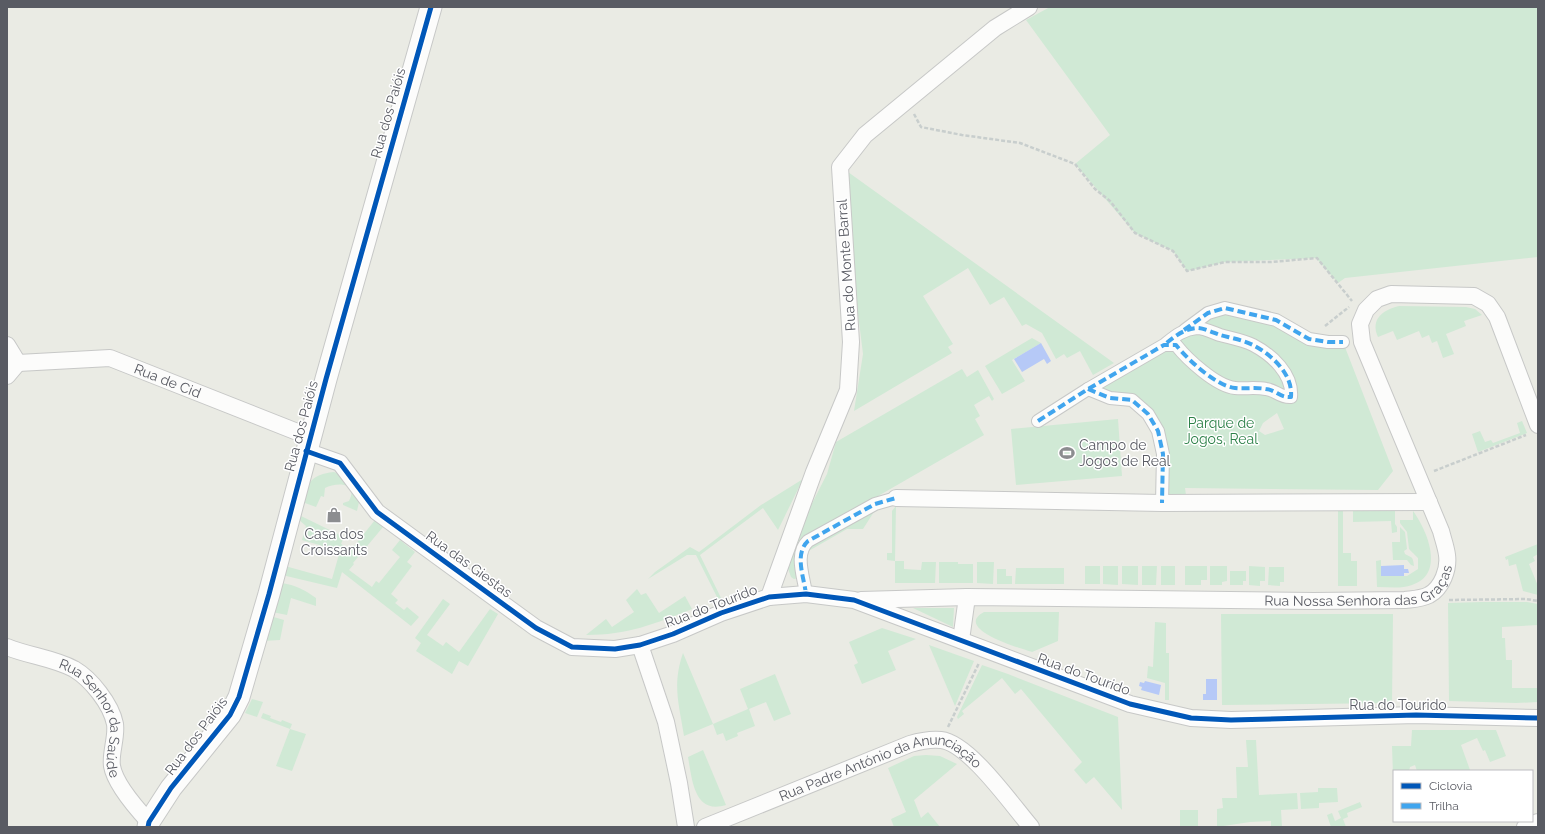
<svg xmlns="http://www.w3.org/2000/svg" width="1545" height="834" font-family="Raleway,sans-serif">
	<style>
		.green { fill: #d0e9d5; fill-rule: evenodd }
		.water { fill: #b6c9f7 }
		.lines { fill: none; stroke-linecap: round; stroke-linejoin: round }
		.pedestrian-casing { stroke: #c7c8c7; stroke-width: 14 }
		.minor-casing { stroke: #c7c8c7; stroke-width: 18 }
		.tertiary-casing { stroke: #c7c8c7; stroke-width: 23 }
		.path { stroke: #c8cecd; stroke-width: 2.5; stroke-dasharray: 4 2; stroke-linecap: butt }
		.pedestrian { stroke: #fcfcfb; stroke-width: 12 }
		.minor { stroke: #fcfcfb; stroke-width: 16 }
		.tertiary { stroke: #fcfcfb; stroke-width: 21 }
		.quiet { stroke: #40a5ee; stroke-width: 4; stroke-dasharray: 8 4; stroke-linecap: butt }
		.cycleway-casing { stroke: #fff; stroke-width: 8 }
		.cycleway { stroke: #0057b8; stroke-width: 5 }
		.labels { text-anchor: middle; stroke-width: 3; stroke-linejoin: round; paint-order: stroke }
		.street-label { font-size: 14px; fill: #595b63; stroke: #fff }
		.park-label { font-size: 14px; fill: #2c8148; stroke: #fff }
		.poi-label { font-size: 14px; fill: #595b63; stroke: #fff; text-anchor: start }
	</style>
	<rect width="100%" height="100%" fill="#eaebe4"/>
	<g class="green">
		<polygon points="1050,7 1538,7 1538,257 1345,278 1338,283 1316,258 1225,262 1187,271 1173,251 1135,233 1075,164 1110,135 1026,20"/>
		<polygon points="848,172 1114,363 1093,375 1080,351 1067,358 1064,354 1056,359 1042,333 1026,324 1022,326 1004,297 990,305 968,268 923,296 953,344 948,347 952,353 854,411 863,354 852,265"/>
		<path d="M1399,306L1466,307L1475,309L1482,315L1464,321L1466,326L1446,334L1454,354L1443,358L1437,341L1432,343L1429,335L1422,338L1419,331L1397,340L1393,331L1378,337C1370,319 1383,310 1399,306Z"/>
		<path d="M1225,308L1293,329L1343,342L1393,471L1378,490L1185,488L1186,495L1162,494L1158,431L1132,400L1088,389ZM1277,413L1284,429L1265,435L1259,431L1263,423Z"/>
		<polygon points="1032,338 1041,343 1012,360 1025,381 1002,394 985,366"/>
		<polygon points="962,369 967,377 978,370 994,399 992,401 989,396 974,405 980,416 975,419 984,435 800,541 796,554 799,578 794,579 791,577 786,563 797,533 827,474 836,442"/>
		<polygon points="1118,419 1122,476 1016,485 1011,429"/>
		<polygon points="1522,421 1527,433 1478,452 1472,434 1480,431 1485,442 1491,440 1493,443 1520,433 1517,423"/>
		<path d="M334,472L343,476L352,488L359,502L357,511L343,505V503L349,501C359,482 336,482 325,488L324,497L321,496L316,507L305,503C303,498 304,496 306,490C310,477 322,473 334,472Z"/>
		<polygon points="803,479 778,530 763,508 700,555 721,598 718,599 696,555 687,555 648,579 655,572 690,547 699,552 761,505"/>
		<polygon points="896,506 895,561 904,561 904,569 921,570 922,562 936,562 935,583 895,583 895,561 887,560 887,553 892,553 892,511"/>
		<polygon points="877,507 863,529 847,529 805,553 810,546"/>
		<polygon points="1338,510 1343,510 1343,553 1351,553 1351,561 1357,561 1357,586 1338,586"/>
		<polygon points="1353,510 1395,510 1395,524 1397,527 1397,532 1392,533 1391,521 1353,522"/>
		<path d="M1413,511C1427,530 1446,574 1412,585C1401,589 1389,587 1377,587L1376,561L1381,560V576H1407L1418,569V558L1409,549L1407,532L1400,523V520H1413Z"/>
		<polygon points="301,516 344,537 341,544 351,550 375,520 383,527 353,563 354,564 349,570 372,587 376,581 379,583 400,557 392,550 400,540 415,552 407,562 412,566 391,594 398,600 395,603 404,610 407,607 419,617 411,626 342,572 337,588 282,575 285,566 332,579 340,551 302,540 306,526 298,519 299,517"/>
		<path d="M1400,527L1405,532L1407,549L1404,551L1405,554C1412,558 1413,556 1414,566L1411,565L1407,560H1393L1392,542H1400Z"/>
		<polygon points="1538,544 1538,554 1533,557 1535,561 1529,564 1538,586 1538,595 1523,591 1516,564 1509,566 1508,559 1506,560 1505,557"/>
		<polygon points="939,562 958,562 958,564 973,564 973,583 939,583"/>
		<polygon points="977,562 994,562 993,584 977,583"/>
		<rect x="1085" y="566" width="15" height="18"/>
		<polygon points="1103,566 1118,566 1118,585 1103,584"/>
		<polygon points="1122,566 1138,566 1138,585 1122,584"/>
		<polygon points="1142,566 1157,566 1156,585 1142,585"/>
		<rect x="1161" y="566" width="14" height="19"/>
		<polygon points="1185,566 1207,566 1207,580 1201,580 1201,585 1185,585"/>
		<polygon points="1210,566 1227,566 1227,581 1222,582 1222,585 1210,585"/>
		<polygon points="1249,566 1265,567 1265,581 1260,581 1260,586 1249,585"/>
		<polygon points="1269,567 1284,567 1284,582 1280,582 1280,586 1268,585"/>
		<polygon points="1016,568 1064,568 1064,584 1015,584"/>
		<polygon points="997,569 1006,569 1006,576 1012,576 1012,584 997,584"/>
		<polygon points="1230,571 1246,571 1246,581 1243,581 1243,585 1230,585"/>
		<path d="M282,583C295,585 305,590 316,598V606L291,598L287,615L272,612Z"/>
		<path d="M637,589L641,595L646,593L659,613L685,596L692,609C654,624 628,635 586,635L606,619L612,627L634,612L626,600Z"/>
		<polygon points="443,599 450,604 427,635 443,646 446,642 459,652 490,609 498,614 468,666 459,661 452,674 416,651 421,643 415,638"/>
		<polygon points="1482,602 1527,602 1538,604 1538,625 1502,627 1502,638 1505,638 1506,660 1512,660 1512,688 1537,688 1537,678 1538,678 1538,702 1516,703 1449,701 1448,603"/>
		<polygon points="913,608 954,608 953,627"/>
		<path d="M984,612H1059L1058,641L1032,652C1023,649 952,629 984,612Z"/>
		<polygon points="1221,614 1393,614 1392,703 1222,705"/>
		<polygon points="270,616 284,620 280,640 263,641"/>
		<polygon points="1155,622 1166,623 1166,653 1169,653 1169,700 1165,700 1165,683 1147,678 1148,666 1153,667"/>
		<polygon points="882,628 916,639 888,651 896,670 862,684 854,665 858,663 849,642"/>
		<polygon points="929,645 974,661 955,706"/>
		<path d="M683,653L713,724L748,709L740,689L775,674L791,714L774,721L766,702L749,709L755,726L737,733L738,736L726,741L723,733L717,735L713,724L684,736C679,704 672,685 683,653Z"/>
		<polygon points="982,665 1008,674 1118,717 1122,810 1094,777 1086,784 1074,770 1082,762 1021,689 1015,694 1002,678 962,711 964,714 958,719 957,717"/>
		<polygon points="252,699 263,702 257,717 245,713"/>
		<polygon points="263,713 271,716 270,718 281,722 282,720 292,724 290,729 306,734 292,771 276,766 290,729 261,718"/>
		<polygon points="1412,730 1496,730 1506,756 1490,762 1485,750 1483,751 1477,738 1461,745 1470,770 1417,771 1415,765 1410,767 1409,771 1394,771 1393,775 1392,746 1411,746"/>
		<polygon points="1246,740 1256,740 1259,795 1297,793 1298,809 1281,810 1282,827 1271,827 1271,821 1250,822 1217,827 1217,809 1223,808 1222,798 1237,798 1236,767 1248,767"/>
		<path d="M703,750L726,805C694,815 692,779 688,757Z"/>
		<polygon points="926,755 940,756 957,764 914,800 921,818 928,812 940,827 894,827 891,819 906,812 888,768 914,756"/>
		<polygon points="1318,788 1337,788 1338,802 1319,803 1319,808 1301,809 1300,793 1318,792"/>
		<polygon points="1360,802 1362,807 1347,813 1348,817 1343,819 1346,827 1331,827 1327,815 1332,813 1335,821 1341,818 1338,811"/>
		<rect x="1180" y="810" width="18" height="17"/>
	</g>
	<g class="water">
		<polygon points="1041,343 1051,361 1047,364 1044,359 1022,372 1014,359"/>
		<polygon points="1404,565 1404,569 1408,569 1409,573 1404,573 1404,576 1381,576 1381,566"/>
		<polygon points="1206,679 1217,679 1217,700 1203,700 1203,694 1206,694"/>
		<polygon points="1145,681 1161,685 1159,695 1141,690 1142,687 1139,686 1140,682 1144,683"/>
	</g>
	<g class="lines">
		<g class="pedestrian-casing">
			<g id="pedestrian">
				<polyline points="1185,330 1208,313 1225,308 1276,320 1309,339 1328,342 1343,342"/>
				<polyline points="1088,389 1110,398 1132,400 1148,414 1158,431 1163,454 1162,503"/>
				<path d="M1038,421L1088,389L1164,345H1176C1187,359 1216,386 1235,388C1245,389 1255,387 1266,389C1276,390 1280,398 1291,397C1293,374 1272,355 1253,345C1243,340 1231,338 1220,335C1214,333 1204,328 1197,328C1183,329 1174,337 1164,345"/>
				<path d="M806,594C804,577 794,554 808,541L875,504L896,498"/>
			</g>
		</g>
		<g class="minor-casing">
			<g id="minor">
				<polyline points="7,345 18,363"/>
				<path id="s1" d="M18,363L110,358L310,437"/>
				<polyline points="7,376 18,363"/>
				<polyline points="306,451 340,463 377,512 536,628 572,647 615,649 640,645 673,634 721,613 769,597 806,594 854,600 1130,704 1191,718 1231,720 1416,715 1538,718"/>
				<polyline points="896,498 1162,503 1429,502"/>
				<polyline points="769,597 814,472 848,390 851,342 840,167 865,135 995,28 1029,7"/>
				<path id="s2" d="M861,600L967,597L1314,601L1405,600C1413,599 1421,599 1429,595C1442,588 1449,569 1447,555C1446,547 1443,539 1441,531L1362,342L1360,324L1366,310L1377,299L1391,294L1474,296L1488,304L1497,317L1538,425"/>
				<polyline points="961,640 967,597"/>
				<polyline points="640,645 666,722 679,783 686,827"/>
				<path id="s3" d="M7,647C29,656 53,658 74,669C91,679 111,704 115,724C117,737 110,754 112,766C115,784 137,809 149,822"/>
				<path id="s4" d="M705,827L910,744C920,741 930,739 941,740C969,743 1012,805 1031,827"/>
				<polyline points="1525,827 1538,822"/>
			</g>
		</g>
		<g class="tertiary-casing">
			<polyline id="tertiary" points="148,827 149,822 171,788 230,715 239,697 269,594 326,379 431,7"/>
		</g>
		<g class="path">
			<polyline points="914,114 921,127 962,135 1020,143 1075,164 1095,189 1110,201 1135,233 1173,251 1187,271 1225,262 1271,262 1317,258 1352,301"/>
			<polyline points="1325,326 1349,307"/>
			<polyline points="1434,471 1526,435"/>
			<polyline points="1449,600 1526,599 1538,601"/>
			<polyline points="948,727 979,663"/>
		</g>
		<use href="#pedestrian" class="pedestrian"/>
		<use href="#minor" class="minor"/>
		<use href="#tertiary" class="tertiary"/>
		<g class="quiet">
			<polyline points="1184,330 1208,313 1225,308 1276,320 1309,339 1328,342 1343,342"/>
			<polyline points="1088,389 1110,398 1132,400 1148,414 1158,431 1163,454 1162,503"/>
			<path d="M1038,421L1088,389L1164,345H1176C1187,359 1216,386 1235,388C1245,389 1255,387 1266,389C1276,390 1280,398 1291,397C1293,374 1272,355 1253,345C1243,340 1231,338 1220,335C1214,333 1204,328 1197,328C1183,329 1174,337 1164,345"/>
			<path d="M806,594C804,577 794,554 808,541L875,504L896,498"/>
		</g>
		<g class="cycleway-casing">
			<g id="cycleway">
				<polyline points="306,451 340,463 377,512 536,628 572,647 615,649 640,645 673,634 721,613 769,597 806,594 854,600 1130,704 1191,718 1231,720 1416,715 1538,718"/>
				<polyline points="148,827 149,822 171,788 230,715 239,697 269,594 326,379 431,7"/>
			</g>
		</g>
		<use href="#cycleway" class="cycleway"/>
	</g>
	<defs>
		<g id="stadium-bare" transform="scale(1.2)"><path d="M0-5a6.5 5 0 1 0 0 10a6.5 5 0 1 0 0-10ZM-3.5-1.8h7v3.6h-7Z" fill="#8c8d90" stroke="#fff" stroke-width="2.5" paint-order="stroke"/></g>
		<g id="shop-bare" transform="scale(1.2)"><path d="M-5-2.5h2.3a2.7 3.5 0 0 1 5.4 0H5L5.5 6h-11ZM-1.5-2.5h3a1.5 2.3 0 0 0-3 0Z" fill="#8c8d90" stroke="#fff" stroke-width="2.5" paint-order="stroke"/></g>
	</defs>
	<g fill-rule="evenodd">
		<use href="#stadium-bare" x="1067" y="453"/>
		<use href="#shop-bare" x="334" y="515"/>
	</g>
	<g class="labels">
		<g class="street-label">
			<text transform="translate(388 113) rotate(-74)" y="5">Rua dos Paióis</text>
			<text transform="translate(846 265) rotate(-94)" y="5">Rua do Monte Barral</text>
			<text dy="5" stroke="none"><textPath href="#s1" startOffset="154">Rua de Cid</textPath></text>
			<text transform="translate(301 426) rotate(-75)" y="5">Rua dos Paióis</text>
			<text transform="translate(469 564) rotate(36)" y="5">Rua das Giestas</text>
			<text dy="5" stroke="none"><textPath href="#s2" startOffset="504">Rua Nossa Senhora das Graças</textPath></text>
			<text transform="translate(711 606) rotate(-21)" y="5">Rua do Tourido</text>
			<text transform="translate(1084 674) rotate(20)" y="5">Rua do Tourido</text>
			<text x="1398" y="710">Rua do Tourido</text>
			<text dy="5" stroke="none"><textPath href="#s3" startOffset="125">Rua Senhor da Saúde</textPath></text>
			<text transform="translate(196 736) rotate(-53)" y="5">Rua dos Paióis</text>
			<text dy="5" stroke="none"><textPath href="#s4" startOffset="190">Rua Padre António da Anunciação</textPath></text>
		</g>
		<g class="park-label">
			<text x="1221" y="428">Parque de<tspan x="1221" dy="16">Jogos, Real</tspan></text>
		</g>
		<g class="poi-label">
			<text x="1079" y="450">Campo de<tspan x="1079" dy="16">Jogos de Real</tspan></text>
			<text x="334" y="539" text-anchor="middle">Casa dos<tspan x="334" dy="16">Croissants</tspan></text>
		</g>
	</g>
	<rect width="1545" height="834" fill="none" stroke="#595b63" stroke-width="16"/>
	<rect x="1393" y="770" width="140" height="52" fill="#ffffff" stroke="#bdbdc1"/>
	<rect x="1401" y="783" width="20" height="6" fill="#0057b8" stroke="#bdbdc1"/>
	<text x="1429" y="790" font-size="12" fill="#595b63">Ciclovia</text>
	<rect x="1401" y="803" width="20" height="6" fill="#40a5ee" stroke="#bdbdc1"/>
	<text x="1429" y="810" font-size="12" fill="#595b63">Trilha</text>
</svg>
